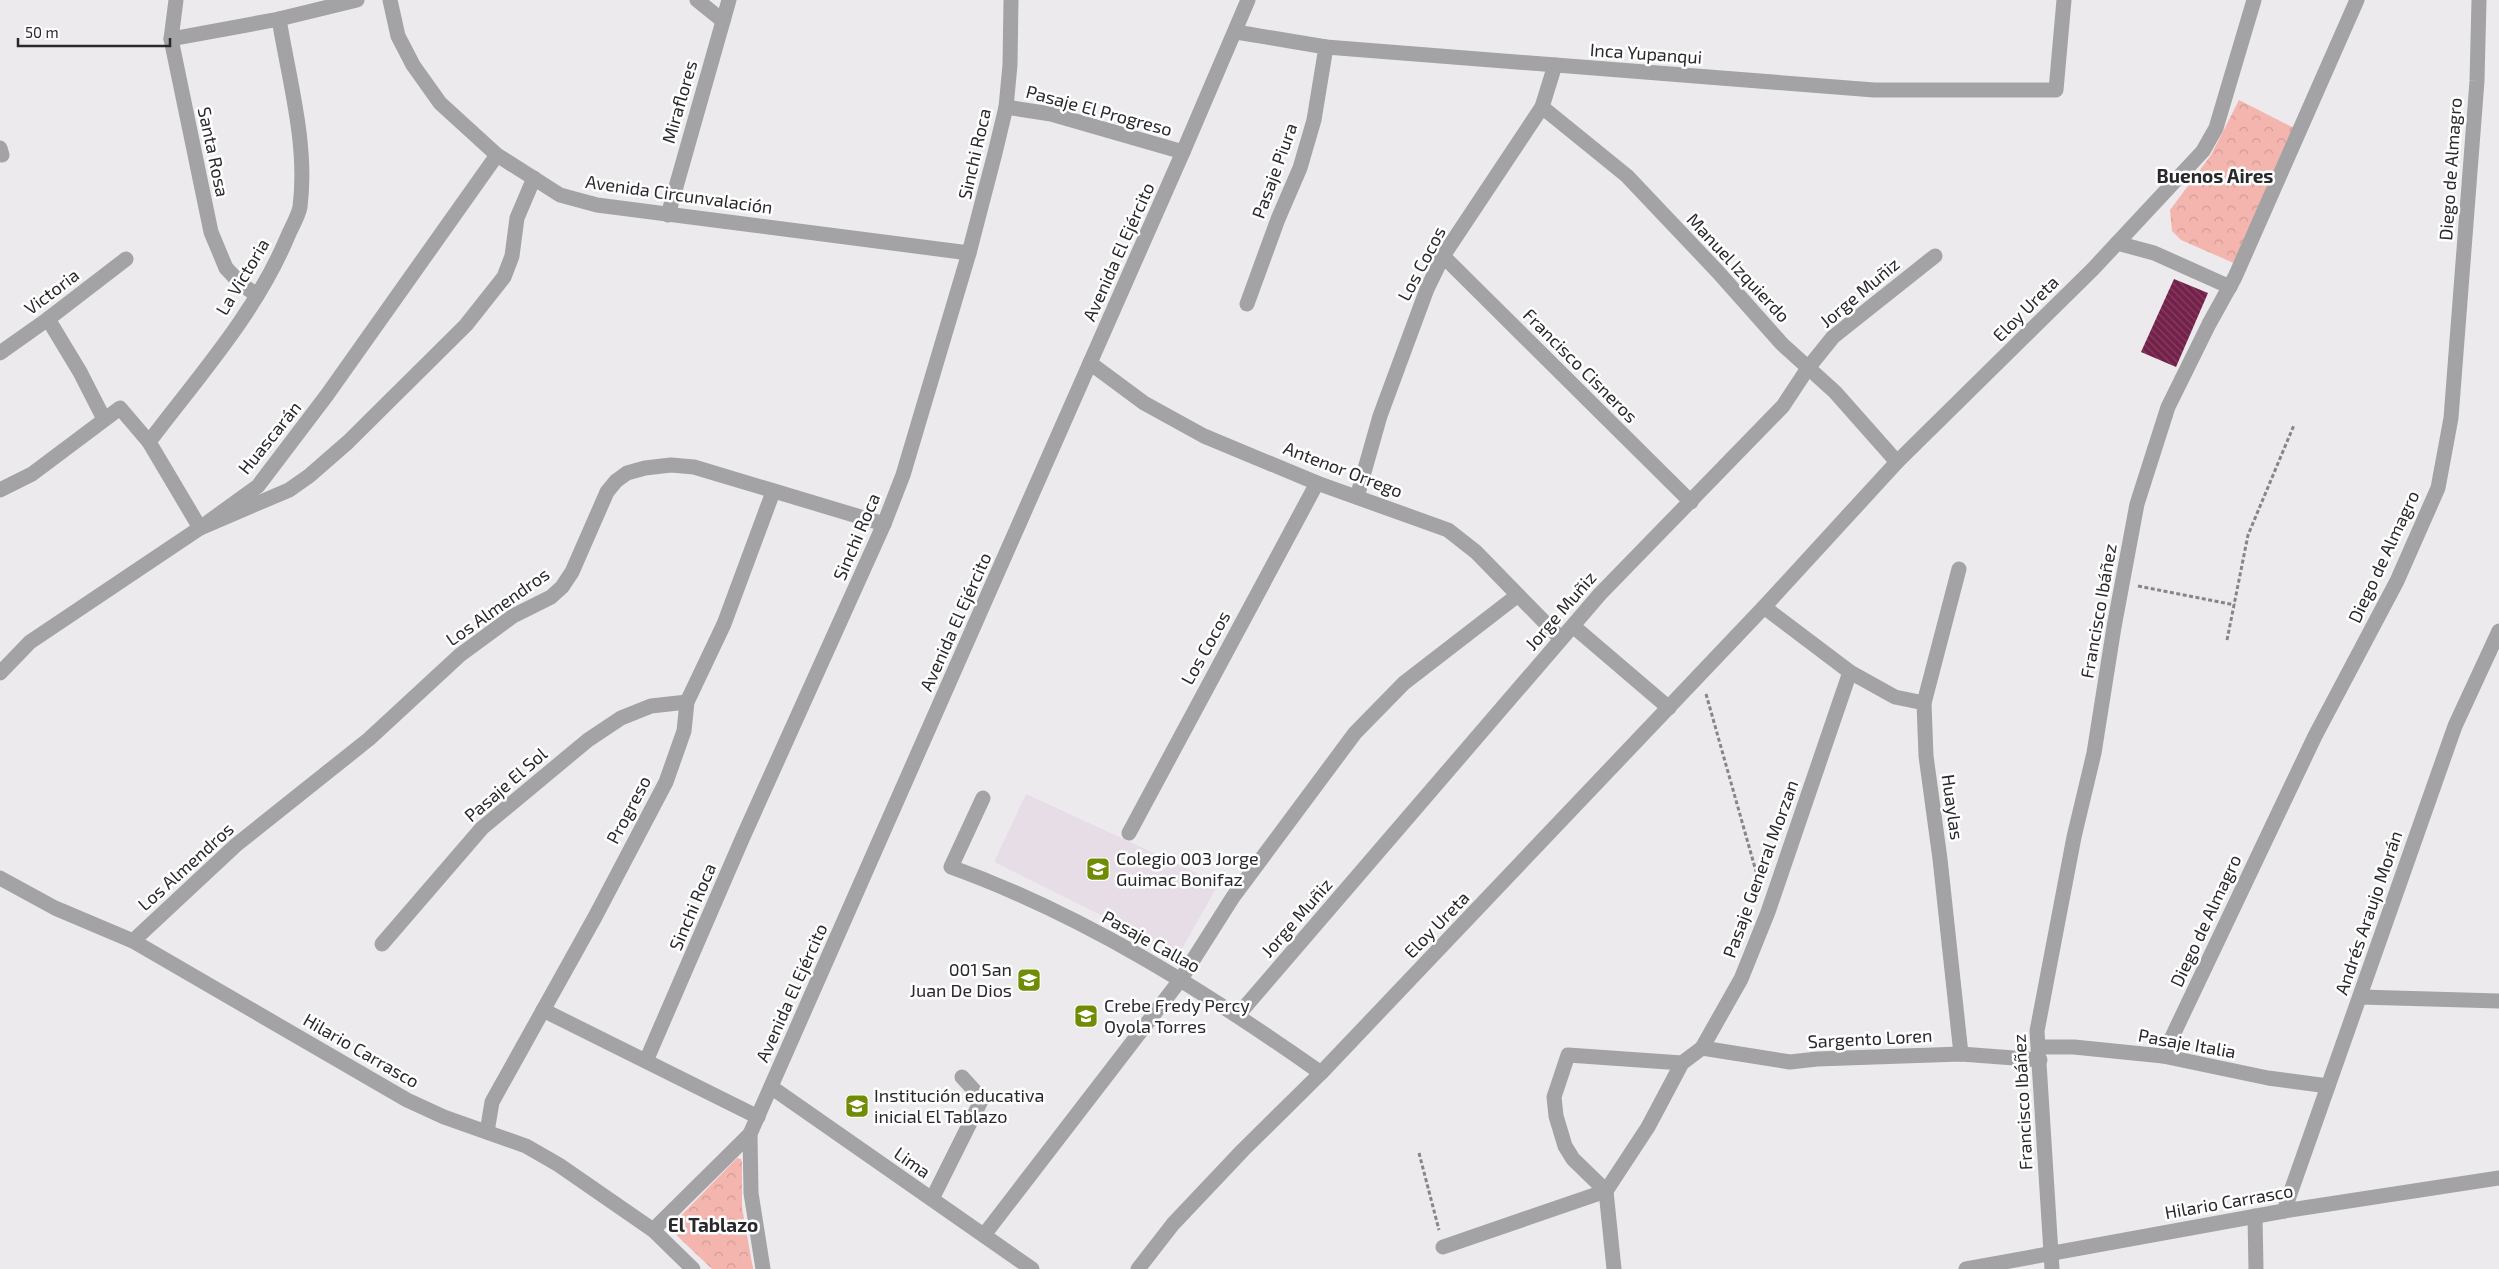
<svg xmlns="http://www.w3.org/2000/svg" width="2499" height="1269" font-family="'Exo 2',sans-serif">
	<style>
		.built { fill: #e6dde7 }
		.park { fill: url(#park-crowns) }
		.building { fill: url(#building-back-hatch) }
		.lines { fill: none; stroke-linecap: round; stroke-linejoin: round }
		.path { stroke: #878588; stroke-width: 3; stroke-dasharray: 4 2.5; stroke-linecap: butt }
		.minor { stroke: #a3a3a5; stroke-width: 15 }
		.labels { text-anchor: middle; stroke-width: 5; stroke-linejoin: round; paint-order: stroke }
		.street-label { font-size: 18px; fill: #29282a; stroke: #fff }
		.poi-label { font-size: 18px; fill: #29282a; stroke: #fff; text-anchor: start }
		.neighbourhood-label { font-size: 19px; font-weight: bold; fill: #29282a; stroke: #fff }
	</style>
	<defs>
		<pattern id="park-crowns" width="20" height="18" patternUnits="userSpaceOnUse" patternTransform="scale(1.25)"><rect width="20" height="18" fill="#f4b5ae"/><path d="M2 6a3 3 0 1 1 6 0M12 15a3 3 0 1 1 6 0" fill="none" stroke="#d19c96"/></pattern>
		<pattern id="building-back-hatch" width="6" height="6" patternUnits="userSpaceOnUse" patternTransform="scale(1.25)"><rect width="6" height="6" fill="#742149"/><path d="M-1 5l2 2M0 0l6 6M5-1l2 2" fill="none" stroke="#834061"/></pattern>
	</defs>
	<rect width="100%" height="100%" fill="#edeaee"/>
	<polygon class="built" points="1026,794 1219,883 1179,954 994,862"/>
	<g class="park">
		<polygon points="2239,100 2294,128 2236,264 2181,240 2172,231 2170,210 2211,155"/>
		<polygon points="737,1158 741,1159 742,1163 742,1207 753,1269 712,1269 671,1230 671,1226"/>
	</g>
	<polygon class="building" points="2174,279 2208,293 2176,367 2141,352"/>
	<g class="lines">
		<g class="path">
			<polyline points="2138,586 2235,605"/>
			<polyline points="2227,640 2248,535 2294,425"/>
			<polyline points="1706,694 1759,882"/>
			<polyline points="1419,1153 1439,1230"/>
		</g>
		<g class="minor">
			<polyline points="176,0 171,39 211,232 226,268 241,284 257,295"/>
			<polyline points="390,0 398,36 413,65 440,103 497,155 560,195 597,205 969,253"/>
			<polyline points="697,0 723,21"/>
			<polyline points="1236,32 1326,47 1874,90 2056,90 2064,0"/>
			<polyline points="171,39 279,19 357,0"/>
			<polyline points="1006,107 1051,114 1183,152"/>
			<polyline points="1542,107 1627,176 1718,272 1782,344 1835,392 1897,462"/>
			<polyline points="0,148 2,155"/>
			<polyline points="668,215 729,0"/>
			<polyline points="2117,243 2154,253 2230,287"/>
			<polyline points="1443,256 1691,502"/>
			<polyline points="1247,304 1278,219 1300,168 1314,120 1326,47"/>
			<polyline points="48,319 80,372 104,419"/>
			<polyline points="0,353 48,319 126,259"/>
			<polyline points="1090,363 1144,403 1204,436 1317,483 1448,530 1476,552 1561,639"/>
			<path d="M149,442C198,377 255,314 287,238C291,228 298,217 300,207C308,145 289,80 279,19"/>
			<polyline points="0,490 32,474 120,408 149,442 200,528 289,490 309,476 348,442 466,325 504,277 512,256 517,218 534,178"/>
			<polyline points="1357,497 1380,416 1427,289 1443,256 1542,107 1555,65"/>
			<polyline points="1959,569 1924,703 1926,756 1940,859 1961,1054"/>
			<polyline points="1764,607 1850,672 1895,697 1924,703"/>
			<polyline points="1573,626 1669,708"/>
			<polyline points="0,673 30,642 200,528 258,486 327,395 497,155"/>
			<path d="M983,798L951,867C1084,915 1206,992 1321,1073"/>
			<polyline points="1129,833 1317,483"/>
			<polyline points="0,878 55,908 133,941 407,1100 444,1117 526,1146 559,1165 653,1230 693,1269"/>
			<polyline points="133,941 236,845 369,739 460,655 513,616 551,597 562,587 572,572 607,492 616,481 627,473 645,468 671,465 694,467 884,524"/>
			<polyline points="382,944 482,828 588,740 621,718 651,706 687,702"/>
			<polyline points="2360,997 2499,1001"/>
			<polyline points="543,1010 758,1117"/>
			<polyline points="1238,1015 1600,594 1783,406 1808,368 1833,337 1935,256"/>
			<polyline points="2039,1047 2074,1047 2163,1056 2268,1078 2328,1086"/>
			<polyline points="1702,1048 1790,1062 1817,1059 1961,1054 2040,1060"/>
			<polyline points="2163,1056 2315,736 2397,581 2438,488 2451,418 2477,81 2479,0"/>
			<polyline points="646,1061 743,837 884,524 903,475 969,253 995,153 1006,107 1010,65 1011,0"/>
			<polyline points="771,1087 1032,1269"/>
			<polyline points="487,1132 492,1102 595,917 666,782 684,731 687,702 724,624 773,492"/>
			<polyline points="1606,1191 1573,1159 1565,1146 1556,1116 1554,1097 1568,1055 1682,1063"/>
			<polyline points="1606,1191 1614,1269"/>
			<polyline points="932,1199 982,1099 962,1077"/>
			<polyline points="2284,1211 2455,726 2499,631"/>
			<polyline points="2255,1216 2256,1269"/>
			<polyline points="653,1230 750,1134"/>
			<polyline points="984,1235 1181,979 1233,897 1355,733 1404,683 1518,595"/>
			<polyline points="1443,1247 1606,1191 1648,1127 1682,1063 1702,1048 1741,979 1768,912 1850,672"/>
			<polyline points="763,1269 751,1193 750,1134 1183,152 1248,0"/>
			<polyline points="1138,1269 1173,1224 1243,1150 1321,1073 1764,607 1897,462 2093,269 2203,151 2216,128 2254,0"/>
			<polyline points="1966,1269 2284,1211 2499,1178"/>
			<polyline points="2052,1269 2037,1031 2074,837 2094,753 2114,627 2137,504 2168,407 2209,324 2235,277 2357,0"/>
		</g>
	</g>
	<defs>
		<g id="school-square" transform="scale(1.25)"><rect x="-9" y="-9" width="18" height="18" rx="4" fill="#708c05" stroke="#fff"/><path d="M0-5L7-2L0 1L-7-2ZM-4 1L0 2.5L4 1V4Q0 6-4 4Z" fill="#fff"/></g>
	</defs>
	<g fill-rule="evenodd">
		<use href="#school-square" x="1098" y="869"/>
		<use href="#school-square" x="1029" y="980"/>
		<use href="#school-square" x="1086" y="1016"/>
		<use href="#school-square" x="857" y="1106"/>
	</g>
	<g class="labels">
		<g class="street-label">
			<text transform="translate(1646 54) rotate(4)" y="6">Inca Yupanqui</text>
			<text transform="translate(680 102) rotate(-74)" y="6">Miraflores</text>
			<text transform="translate(1099 111) rotate(15)" y="6">Pasaje El Progreso</text>
			<text transform="translate(213 152) rotate(78)" y="6">Santa Rosa</text>
			<text transform="translate(975 154) rotate(-77)" y="6">Sinchi Roca</text>
			<text transform="translate(2451 169) rotate(-86)" y="6">Diego de Almagro</text>
			<text transform="translate(1275 171) rotate(-70)" y="6">Pasaje Piura</text>
			<text transform="translate(679 195) rotate(8)" y="6">Avenida Circunvalación</text>
			<text transform="translate(1119 252) rotate(-66)" y="6">Avenida El Ejército</text>
			<text transform="translate(1422 264) rotate(-62)" y="6">Los Cocos</text>
			<text transform="translate(1738 268) rotate(47)" y="6">Manuel Izquierdo</text>
			<text transform="translate(243 277) rotate(-59)" y="6">La Victoria</text>
			<text transform="translate(52 292) rotate(-37)" y="6">Victoria</text>
			<text transform="translate(1860 293) rotate(-40)" y="6">Jorge Muñiz</text>
			<text transform="translate(2026 309) rotate(-45)" y="6">Eloy Ureta</text>
			<text transform="translate(1580 366) rotate(45)" y="6">Francisco Cisneros</text>
			<text transform="translate(270 438) rotate(-51)" y="6">Huascarán</text>
			<text transform="translate(1343 470) rotate(21)" y="6">Antenor Orrego</text>
			<text transform="translate(857 537) rotate(-67)" y="6">Sinchi Roca</text>
			<text transform="translate(2384 557) rotate(-65)" y="6">Diego de Almagro</text>
			<text transform="translate(498 607) rotate(-35)" y="6">Los Almendros</text>
			<text transform="translate(1561 611) rotate(-49)" y="6">Jorge Muñiz</text>
			<text transform="translate(2099 611) rotate(-80)" y="6">Francisco Ibáñez</text>
			<text transform="translate(956 622) rotate(-66)" y="6">Avenida El Ejército</text>
			<text transform="translate(1206 648) rotate(-61)" y="6">Los Cocos</text>
			<text transform="translate(506 785) rotate(-41)" y="6">Pasaje El Sol</text>
			<text transform="translate(1952 807) rotate(82)" y="6">Huaylas</text>
			<text transform="translate(629 810) rotate(-62)" y="6">Progreso</text>
			<text transform="translate(186 867) rotate(-42)" y="6">Los Almendros</text>
			<text transform="translate(1761 869) rotate(-70)" y="6">Pasaje General Morzan</text>
			<text transform="translate(693 907) rotate(-67)" y="6">Sinchi Roca</text>
			<text transform="translate(2369 913) rotate(-71)" y="6">Andrés Araujo Morán</text>
			<text transform="translate(1297 918) rotate(-49)" y="6">Jorge Muñiz</text>
			<text transform="translate(2206 921) rotate(-65)" y="6">Diego de Almagro</text>
			<text transform="translate(1437 925) rotate(-46)" y="6">Eloy Ureta</text>
			<text transform="translate(1151 942) rotate(29)" y="6">Pasaje Callao</text>
			<text transform="translate(792 993) rotate(-66)" y="6">Avenida El Ejército</text>
			<text transform="translate(1870 1039) rotate(-3)" y="6">Sargento Loren</text>
			<text transform="translate(2187 1044) rotate(10)" y="6">Pasaje Italia</text>
			<text transform="translate(361 1051) rotate(30)" y="6">Hilario Carrasco</text>
			<text transform="translate(2023 1102) rotate(-93)" y="6">Francisco Ibáñez</text>
			<text transform="translate(912 1163) rotate(35)" y="6">Lima</text>
			<text transform="translate(2229 1202) rotate(-10)" y="6">Hilario Carrasco</text>
		</g>
		<g class="poi-label">
			<text x="1116" y="865">Colegio 003 Jorge<tspan x="1116" dy="21">Guimac Bonifaz</tspan></text>
			<text x="1012" y="976" text-anchor="end">001 San<tspan x="1012" dy="21">Juan De Dios</tspan></text>
			<text x="1104" y="1012">Crebe Fredy Percy<tspan x="1104" dy="21">Oyola Torres</tspan></text>
			<text x="874" y="1102">Institución educativa<tspan x="874" dy="21">inicial El Tablazo</tspan></text>
		</g>
		<g class="neighbourhood-label">
			<text x="2215" y="183">Buenos Aires</text>
			<text x="713" y="1232">El Tablazo</text>
		</g>
	</g>
	<path d="M18 38v8h152v-8" fill="none" stroke="#29282a" stroke-width="2.5"/>
	<text x="25" y="38" font-size="15" fill="#29282a" stroke="#ffffff" stroke-width="4" paint-order="stroke">50 m</text>
</svg>
